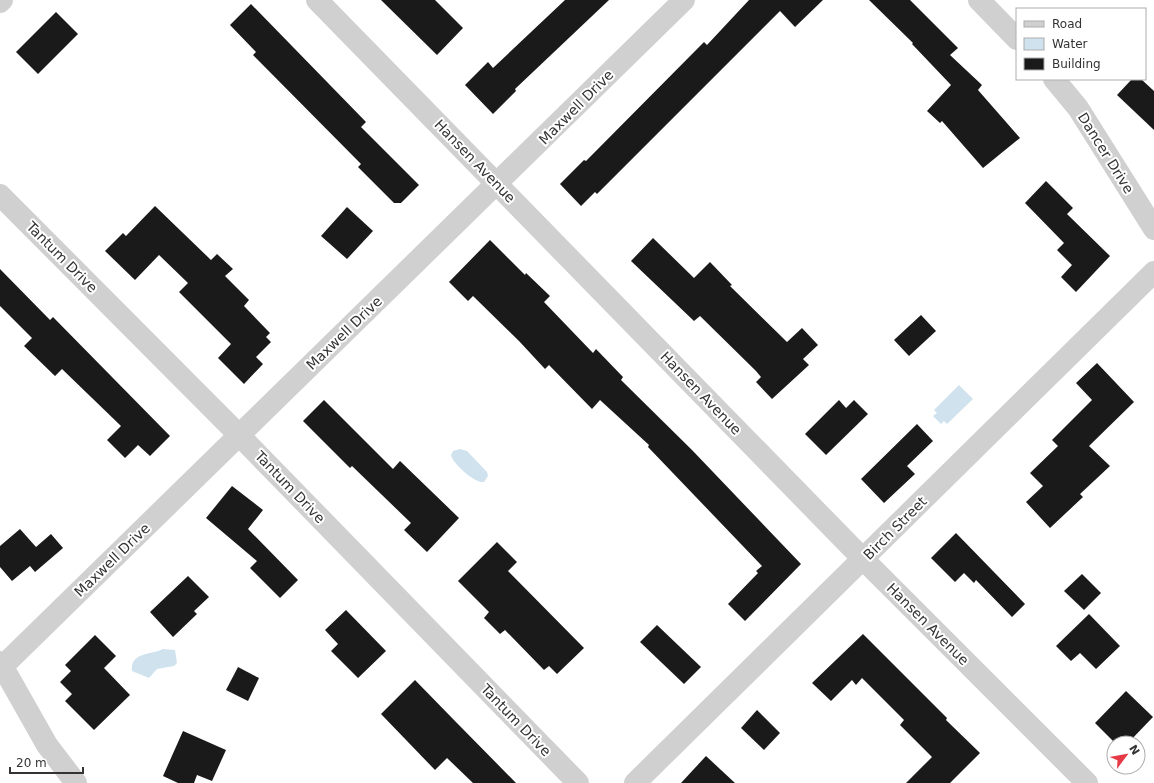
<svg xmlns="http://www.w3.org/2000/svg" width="1154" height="783" font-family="'DejaVu Sans',sans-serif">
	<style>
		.water { fill: #cfe2ee }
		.building { fill: #1a1a1a }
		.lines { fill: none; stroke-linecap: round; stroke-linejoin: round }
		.minor { stroke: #d0d0d0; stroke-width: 22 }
		.labels { text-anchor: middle; stroke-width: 4; stroke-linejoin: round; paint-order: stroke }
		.street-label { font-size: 14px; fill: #333; stroke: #fff }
	</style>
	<rect width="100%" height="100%" fill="#fff"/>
	<g class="water">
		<polygon points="959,385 973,399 947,424 944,421 941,424 933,416 937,413 934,410"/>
		<path d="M460,449L467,451L487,472L488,476L484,482C475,484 453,464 451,455L453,451Z"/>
		<path d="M163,649L175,650L177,663L174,666L157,669L149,678L132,671C130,652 151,655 163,649Z"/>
	</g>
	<g class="building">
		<polygon points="381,0 435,0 463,28 437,55"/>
		<polygon points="565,0 609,0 515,89 516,91 493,114 465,85 488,62 493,68"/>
		<polygon points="749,0 823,0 795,27 780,11 597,194 595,192 581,206 560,184 584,160 586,161 704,42 707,45"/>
		<polygon points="869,0 910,0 958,48 950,55 982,85 978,90 1020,138 983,168 942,121 940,123 927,111 951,85 912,44 913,43"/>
		<polygon points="251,4 366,122 361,127 419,185 401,203 394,203 358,167 361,164 253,55 256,52 230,25"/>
		<polygon points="56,12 78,34 38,74 16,52"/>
		<polygon points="1132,79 1141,79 1154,91 1154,130 1117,95"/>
		<polygon points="1046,181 1073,208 1067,214 1110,256 1076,292 1061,277 1072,265 1057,250 1064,243 1025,203"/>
		<polygon points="155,206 211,260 217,254 233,269 225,276 249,300 244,306 270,333 266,337 271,342 256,357 263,364 244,384 218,358 231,344 179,292 188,283 159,255 135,280 105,251 123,233 126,236"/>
		<polygon points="347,207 373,231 347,259 321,236"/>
		<polygon points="653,238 694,278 710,262 732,285 730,286 787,342 802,328 818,345 803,359 809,365 772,399 756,382 761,377 756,371 700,316 694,321 631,261"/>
		<polygon points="490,240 525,275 526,273 550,296 544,302 593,353 596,349 623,377 621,380 692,450 801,564 745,621 728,604 758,573 756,571 762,566 648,447 649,445 600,400 592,409 549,365 545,369 519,341 473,296 468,301 449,282"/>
		<polygon points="0,269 50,320 53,317 170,436 150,456 138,445 125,458 107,440 121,426 62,369 55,376 24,346 32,338 0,306"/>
		<polygon points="921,315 936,331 909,356 894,340"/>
		<polygon points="1097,363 1134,402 1089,446 1110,466 1080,494 1083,497 1050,528 1026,502 1043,486 1030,473 1058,446 1052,440 1092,400 1076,383"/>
		<polygon points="324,400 393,469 400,461 459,518 427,552 404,530 411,523 352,466 350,468 303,421"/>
		<polygon points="839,400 846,408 854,400 868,414 826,455 805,434"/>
		<polygon points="917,424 933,441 907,466 915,474 884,503 861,479"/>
		<polygon points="232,486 263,510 248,529 298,580 280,598 250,568 257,561 206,518"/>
		<polygon points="20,529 36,547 51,534 63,548 35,572 30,566 12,581 0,567 0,546"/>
		<polygon points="956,533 1025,604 1012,617 976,580 974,583 964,573 955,582 931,558"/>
		<polygon points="497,542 517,562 508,571 584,648 557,674 549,666 544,670 505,630 500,634 484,618 489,612 458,581"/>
		<polygon points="1082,574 1101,593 1084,610 1064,591"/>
		<polygon points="188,576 209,597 194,611 197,614 173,637 150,612"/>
		<polygon points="346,610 386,651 358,678 331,651 338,644 325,630"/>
		<polygon points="1089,614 1120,646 1096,669 1080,653 1071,661 1056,646"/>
		<polygon points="657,625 701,667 684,684 640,642"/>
		<polygon points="863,634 947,718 946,720 980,753 950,783 906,783 932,757 900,725 904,720 862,678 856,685 852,680 831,701 812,683"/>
		<polygon points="95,635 116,656 104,668 130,695 94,730 65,701 72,694 60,682 71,671 65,665"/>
		<polygon points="238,667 259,678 248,701 226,690"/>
		<polygon points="415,680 453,719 516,783 473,783 447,758 435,770 381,714"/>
		<polygon points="1126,691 1153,717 1128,743 1115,743 1095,723"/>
		<polygon points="757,710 780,733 764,750 741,728"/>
		<polygon points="183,731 226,750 212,781 197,775 194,783 178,783 163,776"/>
		<polygon points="706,756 735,783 681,783"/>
	</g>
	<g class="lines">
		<g class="minor">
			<polyline points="317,0 864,560 1087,783"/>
			<polyline points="979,0 1017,39"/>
			<polyline points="0,2 2,0"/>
			<polyline points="1054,79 1078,108 1154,229"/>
			<polyline points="0,195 239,435 578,783"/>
			<polyline points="0,662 47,745 76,783"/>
			<polyline points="0,669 684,0"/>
			<polyline points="635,783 1154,272"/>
		</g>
	</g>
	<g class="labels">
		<g class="street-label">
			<text transform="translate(576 107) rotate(-45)" y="5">Maxwell Drive</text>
			<text transform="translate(1106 153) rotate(58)" y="5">Dancer Drive</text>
			<text transform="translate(475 161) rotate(46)" y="5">Hansen Avenue</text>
			<text transform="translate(62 257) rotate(45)" y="5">Tantum Drive</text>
			<text transform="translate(344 333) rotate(-44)" y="5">Maxwell Drive</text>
			<text transform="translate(701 393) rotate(46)" y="5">Hansen Avenue</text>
			<text transform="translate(290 487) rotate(46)" y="5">Tantum Drive</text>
			<text transform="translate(895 528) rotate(-45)" y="5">Birch Street</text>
			<text transform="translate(112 560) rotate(-44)" y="5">Maxwell Drive</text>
			<text transform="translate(928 624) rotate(45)" y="5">Hansen Avenue</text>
			<text transform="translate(516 720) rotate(46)" y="5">Tantum Drive</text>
		</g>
	</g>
	<rect x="1016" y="8" width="130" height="72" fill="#ffffff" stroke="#adadad"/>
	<rect x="1024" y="21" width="20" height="6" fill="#d0d0d0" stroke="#adadad"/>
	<text x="1052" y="28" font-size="12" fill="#333333">Road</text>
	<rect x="1024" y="38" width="20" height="12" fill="#cfe2ee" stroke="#adadad"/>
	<text x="1052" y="48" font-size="12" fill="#333333">Water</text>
	<rect x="1024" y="58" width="20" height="12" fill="#1a1a1a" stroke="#adadad"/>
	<text x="1052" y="68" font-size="12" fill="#333333">Building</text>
	<g transform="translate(1126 755) rotate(58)"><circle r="19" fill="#ffffff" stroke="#adadad"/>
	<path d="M0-3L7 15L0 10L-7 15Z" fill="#e63946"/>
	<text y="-6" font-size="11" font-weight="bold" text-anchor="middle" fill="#333333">N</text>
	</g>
	<path d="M10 767v6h73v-6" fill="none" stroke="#333333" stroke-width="2"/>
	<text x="16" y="767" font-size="12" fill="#333333" stroke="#ffffff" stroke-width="3" paint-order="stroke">20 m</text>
</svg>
